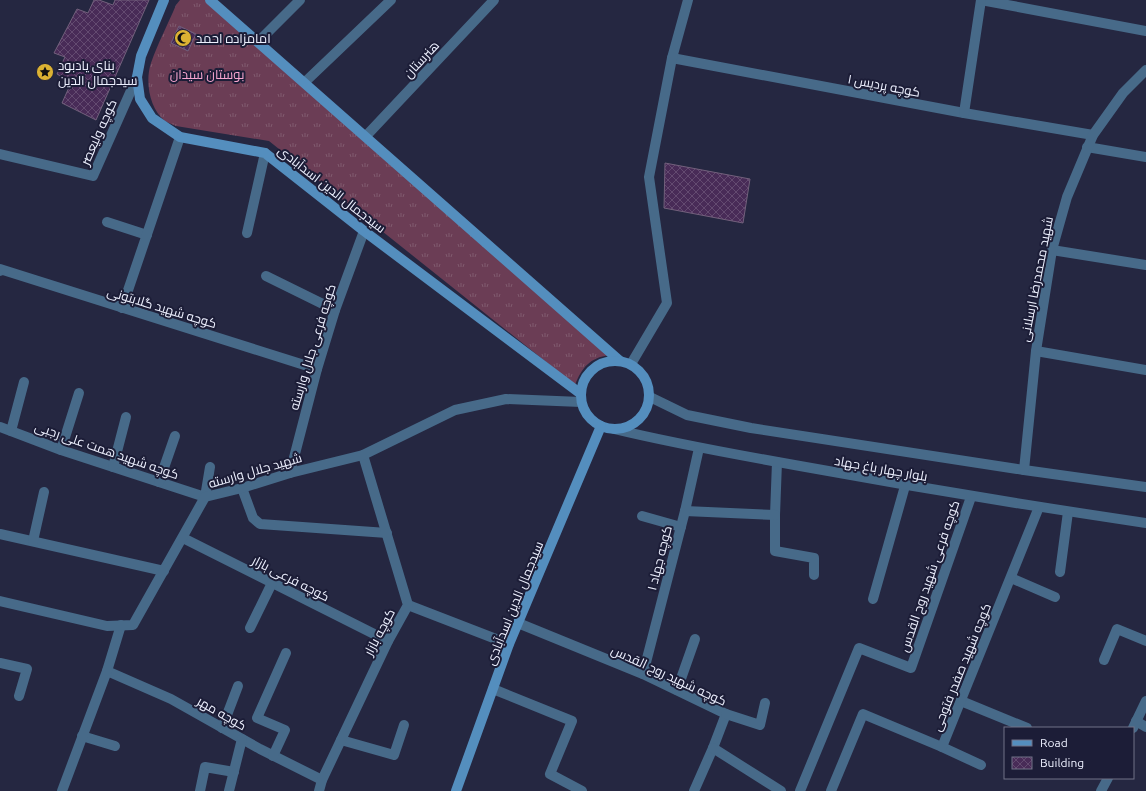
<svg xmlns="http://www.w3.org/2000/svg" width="1146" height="791" font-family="Ubuntu,Cairo,sans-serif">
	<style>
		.grass { fill: url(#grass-tufts) }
		.building { fill: url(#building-cross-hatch); stroke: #72607c }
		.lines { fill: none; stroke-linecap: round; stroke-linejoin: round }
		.minor { stroke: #476a89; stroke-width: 10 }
		.tertiary { stroke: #476a89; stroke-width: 10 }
		.secondary { stroke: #548ebe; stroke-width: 10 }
		.labels { text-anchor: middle; stroke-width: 4; stroke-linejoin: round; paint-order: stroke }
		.poi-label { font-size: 13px; fill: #eef1ff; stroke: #1c1d37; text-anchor: start }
		.street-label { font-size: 13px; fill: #eef1ff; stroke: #1c1d37 }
		.park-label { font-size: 13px; fill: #f8a6d0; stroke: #1c1d37 }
	</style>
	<defs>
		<pattern id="grass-tufts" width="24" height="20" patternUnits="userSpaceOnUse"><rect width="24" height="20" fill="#6b3d55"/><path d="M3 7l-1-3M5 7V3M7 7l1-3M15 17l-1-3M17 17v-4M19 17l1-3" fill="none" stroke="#805a6e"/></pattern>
		<pattern id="building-cross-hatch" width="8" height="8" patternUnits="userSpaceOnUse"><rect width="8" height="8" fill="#482b57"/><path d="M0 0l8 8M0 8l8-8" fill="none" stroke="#634a70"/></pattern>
	</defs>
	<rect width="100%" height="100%" fill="#252741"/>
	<path class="grass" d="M180,0H206L609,355C590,358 582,367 575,385L269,141L176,126C172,124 168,123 165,121C149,108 145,81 151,63C158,43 168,24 176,5Z"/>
	<g class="building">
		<polygon points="94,0 99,0 113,5 115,0 149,0 96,120 62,103 71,83 57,74 65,57 54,53 77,9 88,13"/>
		<polygon points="179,26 196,34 188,51 171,43"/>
		<polygon points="665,163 750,179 743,223 664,208"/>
	</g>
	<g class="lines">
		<g class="minor">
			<polyline points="981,0 1146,31"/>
			<polyline points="258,42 300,0"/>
			<polyline points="672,58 964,113 1093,135"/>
			<polyline points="305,82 391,0"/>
			<polyline points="964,113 981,0"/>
			<polyline points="366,136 494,0"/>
			<polyline points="1087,147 1146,157"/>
			<polyline points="0,154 93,176 137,77"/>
			<polyline points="107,222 147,235"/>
			<polyline points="247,233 265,153"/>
			<polyline points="1052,250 1146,265"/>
			<polyline points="0,271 0,269 317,369"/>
			<polyline points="266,276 335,310"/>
			<polyline points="122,308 180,137"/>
			<polyline points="1036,351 1146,370"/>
			<polyline points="631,364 667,303 649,177 672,58 688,0"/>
			<polyline points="0,427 61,450 205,497 210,467"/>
			<polyline points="11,431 24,382"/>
			<polyline points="61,450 79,393"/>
			<polyline points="777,462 775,515 775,551 814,558 814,575"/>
			<polyline points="113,467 126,417"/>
			<polyline points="290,473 317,369 335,310 364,231"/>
			<polyline points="159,482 175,436"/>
			<polyline points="242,488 253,518 260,524 387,533"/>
			<polyline points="685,511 775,515"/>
			<polyline points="642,516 681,527"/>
			<polyline points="0,534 164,571"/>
			<polyline points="183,538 388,641"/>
			<polyline points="33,541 44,492"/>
			<polyline points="1060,572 1068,512"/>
			<polyline points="1011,578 1055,597"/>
			<polyline points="873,599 905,486"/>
			<polyline points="408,605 509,644"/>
			<polyline points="518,623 643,674 726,714 713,748 694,791"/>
			<polyline points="250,628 272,583"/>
			<polyline points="1104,660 1117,629 1146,641"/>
			<polyline points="0,663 27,669 19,696"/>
			<polyline points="107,671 171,699 260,749 322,780"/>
			<polyline points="643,674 685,511 699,448"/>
			<polyline points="493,689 572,721 550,774 582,791"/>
			<polyline points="677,690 695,639"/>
			<polyline points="961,701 1027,728"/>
			<polyline points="726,714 760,725 765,703"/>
			<polyline points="1136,721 1146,727"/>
			<polyline points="222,728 238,686"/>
			<polyline points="1133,728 1146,701"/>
			<polyline points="82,736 115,746"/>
			<polyline points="341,740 394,755 404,725"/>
			<polyline points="942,747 981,765"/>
			<polyline points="713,748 781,791"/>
			<polyline points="273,756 285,730 257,718 286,653"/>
			<polyline points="62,791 107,671 121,625"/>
			<polyline points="200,791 205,767 234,772"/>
			<polyline points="229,791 242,739"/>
			<polyline points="319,791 322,780 388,641 408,605 363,455"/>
			<polyline points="800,791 859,648 911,668 971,497"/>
			<polyline points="831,791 863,714 942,747 1039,507"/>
			<polyline points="1101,791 1108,778"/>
		</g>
		<g class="tertiary">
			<polyline points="650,397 687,415 751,428 1024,470 1146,487"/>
			<path d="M614,429C676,444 738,455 800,466C915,487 1030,506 1146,523"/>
			<polyline points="1024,470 1036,351 1052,250 1067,197 1093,135 1123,93 1146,70"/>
			<polyline points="0,601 107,626 133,625 205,497 242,488 290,473 363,455 455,410 506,399 581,402"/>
		</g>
		<g class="secondary">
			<polyline points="164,0 141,56 137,77 140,99 152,118 180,137 265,153 364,231 581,394"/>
			<polyline points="210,0 620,361"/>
			<circle cx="615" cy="395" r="34"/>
			<polyline points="456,791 509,644 601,426"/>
		</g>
	</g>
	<defs>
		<g id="mosque-disc" transform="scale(0.9)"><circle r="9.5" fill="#dcb233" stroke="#1c1d37"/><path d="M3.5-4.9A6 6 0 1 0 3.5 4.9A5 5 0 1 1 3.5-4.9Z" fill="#111"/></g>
		<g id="sight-disc" transform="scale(0.9)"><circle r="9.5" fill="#dcb233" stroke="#1c1d37"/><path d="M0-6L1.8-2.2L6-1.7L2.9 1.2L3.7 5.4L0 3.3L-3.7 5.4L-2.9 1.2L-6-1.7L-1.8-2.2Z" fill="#111"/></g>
	</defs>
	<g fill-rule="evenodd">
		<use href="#mosque-disc" x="183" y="38"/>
		<use href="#sight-disc" x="45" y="72"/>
	</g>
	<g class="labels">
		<g class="poi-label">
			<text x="196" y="43">امامزاده احمد</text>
			<text x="58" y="70">بنای یادبود<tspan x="58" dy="15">سیدجمال الدین</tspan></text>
		</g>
		<g class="street-label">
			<text transform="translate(421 59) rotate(-47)" y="5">هنرستان</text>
			<text transform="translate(884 85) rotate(11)" y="5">کوچه پردیس ۱</text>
			<text transform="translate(98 132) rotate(-66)" y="5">کوچه ولیعصر</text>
			<text transform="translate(332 189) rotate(38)" y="5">سیدجمال الدین اسدآبادی</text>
			<text transform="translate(1036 279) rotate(-79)" y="5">شهید محمدرضا ارسلانی</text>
			<text transform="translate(162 307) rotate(17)" y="5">کوچه شهید گلابتونی</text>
			<text transform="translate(312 347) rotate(-73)" y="5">کوچه فرعی جلال وارسته</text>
			<text transform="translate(107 450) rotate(19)" y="5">کوچه شهید همت علی رجبی</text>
			<text transform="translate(881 468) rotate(10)" y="5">بلوار چهار باغ جهاد</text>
			<text transform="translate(255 470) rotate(-16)" y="5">شهید جلال وارسته</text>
			<text transform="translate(659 558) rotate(-76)" y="5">کوچه جهاد ۱</text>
			<text transform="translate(929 576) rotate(-71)" y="5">کوچه فرعی شهید روح القدس</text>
			<text transform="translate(291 578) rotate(27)" y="5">کوچه فرعی بازار</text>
			<text transform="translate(514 603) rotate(-68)" y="5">سیدجمال الدین اسدآبادی</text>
			<text transform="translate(379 632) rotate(-62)" y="5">کوچه بازار</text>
			<text transform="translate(961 667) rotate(-68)" y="5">کوچه شهید صفدر فتوحی</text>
			<text transform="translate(669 675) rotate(25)" y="5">کوچه شهید روح القدس</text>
			<text transform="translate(222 713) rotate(30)" y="5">کوچه مهر</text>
		</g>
		<g class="park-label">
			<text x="207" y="79">بوستان سیدان</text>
		</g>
	</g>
	<rect x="1004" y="727" width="130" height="52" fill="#1c1d37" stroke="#707287"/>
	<rect x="1012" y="740" width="20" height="6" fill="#548ebe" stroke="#707287"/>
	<text x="1040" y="747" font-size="12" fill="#eef1ff">Road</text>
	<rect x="1012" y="757" width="20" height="12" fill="url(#building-cross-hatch)" stroke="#707287"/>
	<text x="1040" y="767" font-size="12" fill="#eef1ff">Building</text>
</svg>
